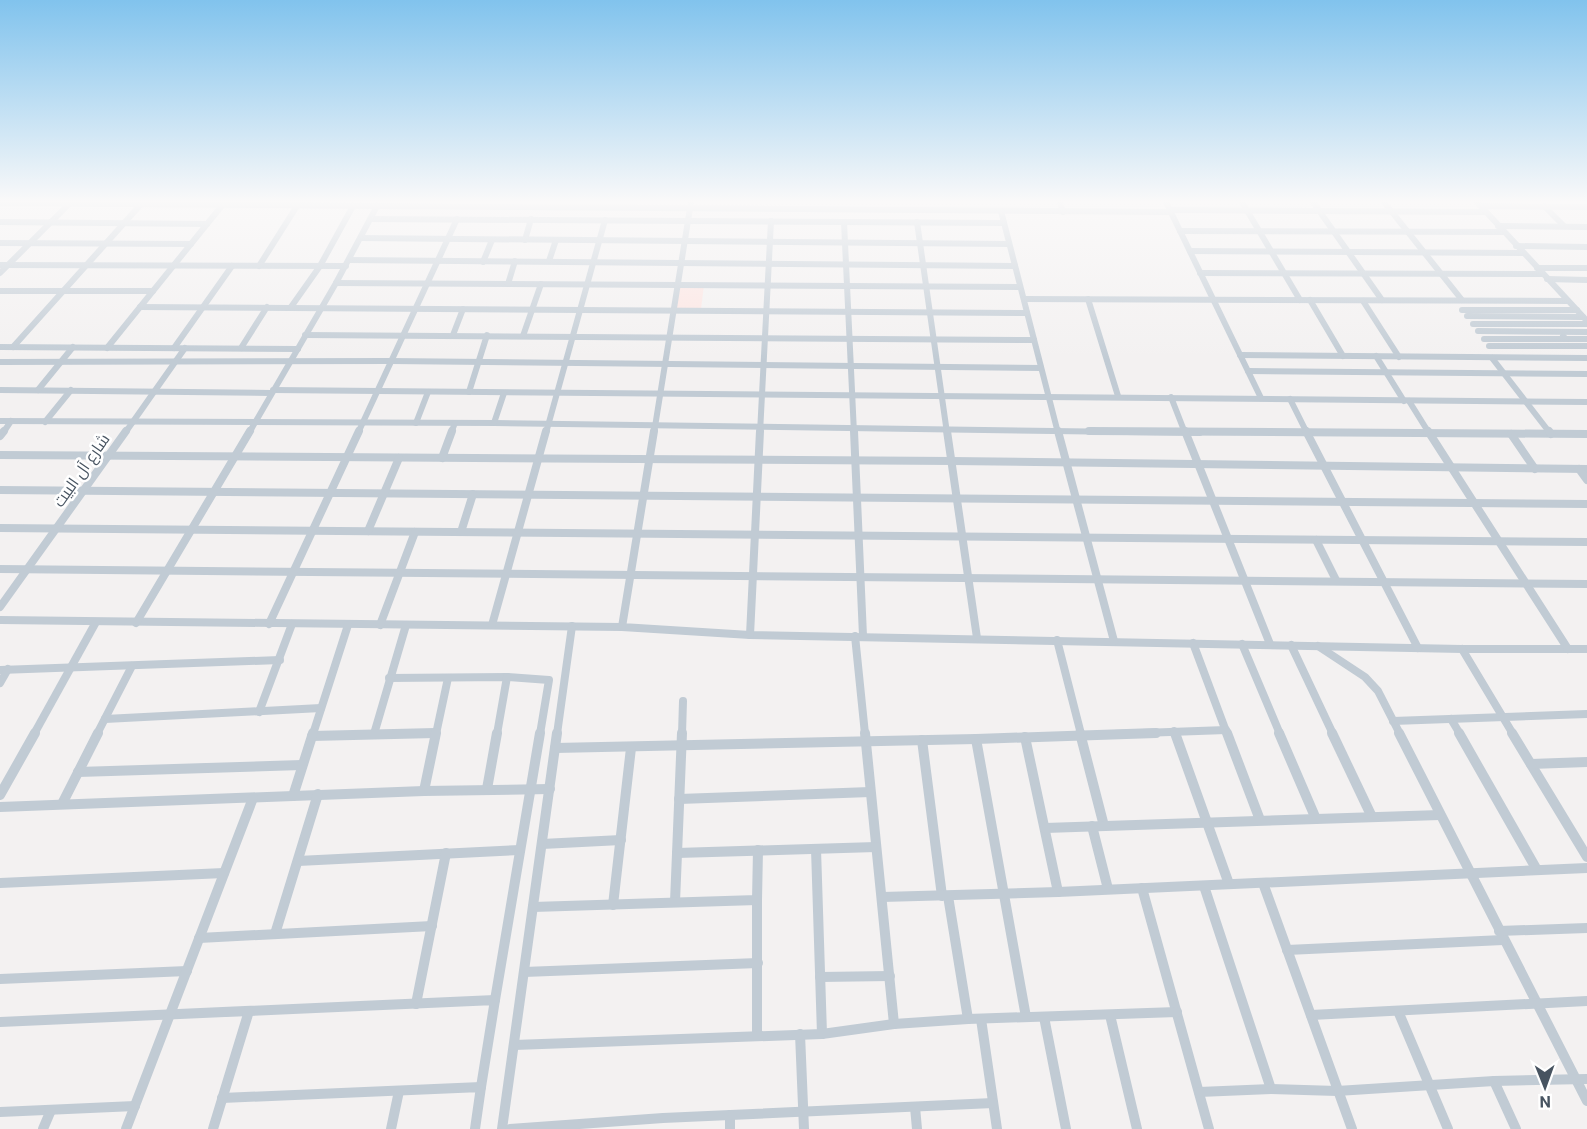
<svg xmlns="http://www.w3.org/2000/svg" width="1587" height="1129" font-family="Roboto,Cairo,sans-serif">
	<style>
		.medical { fill: #fde4e1 }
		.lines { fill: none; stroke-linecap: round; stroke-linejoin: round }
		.minor-far2 { stroke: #c1cbd4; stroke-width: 6 }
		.minor-far1 { stroke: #c1cbd4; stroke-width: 8 }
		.minor { stroke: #c1cbd4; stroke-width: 10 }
		.labels { text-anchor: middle; stroke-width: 5; stroke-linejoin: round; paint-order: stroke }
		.street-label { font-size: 16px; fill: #475360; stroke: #fff }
	</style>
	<rect width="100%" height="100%" fill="#f3f1f1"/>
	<polygon class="medical" points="678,285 704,285 701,309 675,309"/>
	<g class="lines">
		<g class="minor-far2">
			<polyline points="1060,202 1063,212"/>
			<polyline points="1166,202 1261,398"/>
			<polyline points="1242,202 1300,300"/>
			<polyline points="1313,202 1382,300"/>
			<polyline points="1384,202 1462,300"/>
			<polyline points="1477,202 1587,321"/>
			<polyline points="0,203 1171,212"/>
			<polyline points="1481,206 1587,207"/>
			<polyline points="1544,206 1564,226"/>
			<polyline points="1170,210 1486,212"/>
			<polyline points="1001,211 1058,433"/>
			<polyline points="371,219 1004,223"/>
			<polyline points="0,222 207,224"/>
			<polyline points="844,222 854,433"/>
			<polyline points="917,222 947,433"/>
			<polyline points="1498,226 1587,227"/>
			<polyline points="1180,231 1503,232"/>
			<polyline points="361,238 1009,244"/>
			<polyline points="525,240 531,219"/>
			<polyline points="0,243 191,244"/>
			<polyline points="1516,246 1587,247"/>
			<polyline points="1190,251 1523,253"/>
			<polyline points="349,260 1015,266"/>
			<polyline points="549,261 556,240"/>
			<polyline points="483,262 492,240"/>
			<polyline points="0,265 346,266"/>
			<polyline points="259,266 297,206"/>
			<polyline points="1537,268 1587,268"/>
			<polyline points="0,273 71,202"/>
			<polyline points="1200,273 1543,274"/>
			<polyline points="1547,279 1587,280"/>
			<polyline points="336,283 1020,287"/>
			<polyline points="508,284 515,261"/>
			<polyline points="0,291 153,291"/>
			<polyline points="1024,299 1568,301"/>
			<polyline points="1088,299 1118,396"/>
			<polyline points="1310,300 1343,356"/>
			<polyline points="1363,301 1399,357"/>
			<polyline points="140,307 1027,313"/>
			<polyline points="291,307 320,266 353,206"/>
			<polyline points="1462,310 1577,310"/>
			<polyline points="1467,316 1583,317"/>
			<polyline points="1473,324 1587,324"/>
			<polyline points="1478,331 1587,332"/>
			<polyline points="305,335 1034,340"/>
			<polyline points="453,335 463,309"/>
			<polyline points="523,336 541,284"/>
			<polyline points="1563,336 1566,339 1587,339"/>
			<polyline points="1484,339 1566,339"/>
			<polyline points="1489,346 1587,346"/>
			<polyline points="0,347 298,349"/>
			<polyline points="13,347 143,202"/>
			<polyline points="107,348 224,203"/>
			<polyline points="174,348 232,266"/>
			<polyline points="241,348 267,307"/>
			<polyline points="1240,355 1587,358"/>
			<polyline points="1376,356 1404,401"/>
			<polyline points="1492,358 1550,433"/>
			<polyline points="0,362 391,361 1041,368"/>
			<polyline points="1248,371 1587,374"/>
			<polyline points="0,390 271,393"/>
			<polyline points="38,390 73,347"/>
			<polyline points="273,390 1587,402"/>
			<polyline points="469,392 487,335"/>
			<polyline points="1171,397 1185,433"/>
			<polyline points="1290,399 1307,433"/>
			<polyline points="1409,401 1429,433"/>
			<polyline points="0,421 494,423 1200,433"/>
			<polyline points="45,422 71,390"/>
			<polyline points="416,423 428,392"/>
			<polyline points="494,423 504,393"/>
			<polyline points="3,433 11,421"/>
			<polyline points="125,433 185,348"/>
			<polyline points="249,433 336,283 377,206"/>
			<polyline points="358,433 457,219"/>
			<polyline points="451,433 455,423"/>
			<polyline points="546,433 605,220"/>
			<polyline points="654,433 691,202"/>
			<polyline points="760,433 771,221"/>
		</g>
		<g class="minor-far1">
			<polyline points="654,431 622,627 750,635 1462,649 1587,649"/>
			<polyline points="854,431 863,636"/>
			<polyline points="947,431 977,638"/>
			<polyline points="1058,431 1114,641"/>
			<polyline points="1089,431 1587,434"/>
			<polyline points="1185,431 1270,644"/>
			<polyline points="1306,431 1418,648"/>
			<polyline points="1428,431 1568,649"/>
			<polyline points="1549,431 1551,434"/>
			<polyline points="1511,434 1535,469"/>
			<polyline points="0,436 4,431"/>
			<polyline points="0,455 952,461 1587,469"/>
			<polyline points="442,458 452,431"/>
			<polyline points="1579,469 1587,480"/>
			<polyline points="0,490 1587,504"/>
			<polyline points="0,528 1587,542"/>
			<polyline points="368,531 399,458"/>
			<polyline points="461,532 473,494"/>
			<polyline points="1316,540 1336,580"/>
			<polyline points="0,569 1587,584"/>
			<polyline points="0,607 126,431"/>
			<polyline points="0,620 622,627"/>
			<polyline points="136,623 250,431"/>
			<polyline points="269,624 359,431"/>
			<polyline points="380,625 415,532"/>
			<polyline points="492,625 546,431"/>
			<polyline points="750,635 760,431"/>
			<polyline points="855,636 865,734"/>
			<polyline points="1057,640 1081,734"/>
			<polyline points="1193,643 1227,734"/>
			<polyline points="1242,644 1280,734"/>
			<polyline points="1291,645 1333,734"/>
			<polyline points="1318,646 1365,677 1378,691 1400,734"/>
			<polyline points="1462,649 1513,734"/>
			<polyline points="0,670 280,660"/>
			<polyline points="389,678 507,677 549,680 540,734"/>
			<polyline points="0,683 8,669"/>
			<polyline points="259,712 292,624"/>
			<polyline points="105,719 321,708"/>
			<polyline points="1451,719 1460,734"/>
			<polyline points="1393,721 1587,714"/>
			<polyline points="1174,731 1175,734"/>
			<polyline points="34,734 96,622"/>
			<polyline points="97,734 132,666"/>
			<polyline points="313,734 348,625"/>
			<polyline points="374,734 406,625"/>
			<polyline points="393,734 435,733"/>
			<polyline points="436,734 448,678"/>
			<polyline points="497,734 507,677"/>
			<polyline points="557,734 572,626"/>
			<polyline points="682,734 683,701"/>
			<polyline points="1114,734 1226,730"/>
		</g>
		<g class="minor">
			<polyline points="865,733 894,1024"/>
			<polyline points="1080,733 1104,826"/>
			<polyline points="1175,733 1229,884"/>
			<polyline points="1227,733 1260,820"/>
			<polyline points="1279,733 1316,819"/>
			<polyline points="1332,733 1372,817"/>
			<polyline points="1399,733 1587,1101"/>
			<polyline points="1459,733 1537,870"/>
			<polyline points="1512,733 1587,857"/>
			<polyline points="312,736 435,733"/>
			<polyline points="1025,737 1058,892"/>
			<polyline points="976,739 1026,1017"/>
			<polyline points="922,740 942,896"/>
			<polyline points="555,748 976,739 1156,733"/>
			<polyline points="1531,764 1587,762"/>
			<polyline points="78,772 302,765"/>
			<polyline points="487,789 497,733"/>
			<polyline points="424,791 436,733"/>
			<polyline points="0,795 35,733"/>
			<polyline points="293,796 313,733"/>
			<polyline points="679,799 870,792"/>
			<polyline points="62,804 98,733"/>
			<polyline points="0,807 424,791 550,789"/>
			<polyline points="1092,826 1108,889"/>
			<polyline points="1045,828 1440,815"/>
			<polyline points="542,844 621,840"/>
			<polyline points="816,849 822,1034"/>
			<polyline points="677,853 876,847"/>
			<polyline points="298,861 520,850"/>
			<polyline points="0,883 224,873"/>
			<polyline points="1263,883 1352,1129"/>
			<polyline points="1204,886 1271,1089"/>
			<polyline points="1142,888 1209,1129"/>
			<polyline points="948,896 968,1019"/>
			<polyline points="882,897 1058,892 1587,868"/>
			<polyline points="757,900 757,1036"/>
			<polyline points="675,902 682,733"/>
			<polyline points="613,905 631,748"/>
			<polyline points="533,907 757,900 758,850"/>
			<polyline points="1499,931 1587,928"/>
			<polyline points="275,934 318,794"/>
			<polyline points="199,938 432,926"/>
			<polyline points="1287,950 1503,940"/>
			<polyline points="524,972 758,963"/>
			<polyline points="820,977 890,976"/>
			<polyline points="0,979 187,971"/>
			<polyline points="495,1000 540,733"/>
			<polyline points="416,1004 446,853"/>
			<polyline points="1398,1011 1448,1129"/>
			<polyline points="1110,1015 1137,1129"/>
			<polyline points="1311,1015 1587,1001"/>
			<polyline points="1044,1017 1066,1129"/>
			<polyline points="981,1019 997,1129"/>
			<polyline points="0,1022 495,1000 481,1087"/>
			<polyline points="800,1034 804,1129"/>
			<polyline points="514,1045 822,1034 894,1024 968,1019 1177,1012"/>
			<polyline points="1494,1081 1516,1129"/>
			<polyline points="1199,1092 1271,1089 1337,1091 1494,1081 1587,1079"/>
			<polyline points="222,1098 481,1087 475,1129"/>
			<polyline points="915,1107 917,1129"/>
			<polyline points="0,1112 135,1106"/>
			<polyline points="730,1115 730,1129"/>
			<polyline points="43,1129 51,1110"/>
			<polyline points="126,1129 253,798"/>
			<polyline points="213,1129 249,1011"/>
			<polyline points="391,1129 399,1091"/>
			<polyline points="502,1129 557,733"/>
			<polyline points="510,1129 663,1118 993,1103"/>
		</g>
	</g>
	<linearGradient id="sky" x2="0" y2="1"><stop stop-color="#81c3ed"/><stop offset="0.56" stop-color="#faf9f9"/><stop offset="1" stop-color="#faf9f9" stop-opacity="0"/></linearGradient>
	<rect width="1587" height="360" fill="url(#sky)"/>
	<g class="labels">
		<g class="street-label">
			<text transform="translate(81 470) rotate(-55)" y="6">شارع آل البيت</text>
		</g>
	</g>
	<g transform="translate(1545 1087) rotate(179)" stroke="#ffffff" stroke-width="4.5" paint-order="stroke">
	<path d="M0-4.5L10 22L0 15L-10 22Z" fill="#475360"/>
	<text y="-9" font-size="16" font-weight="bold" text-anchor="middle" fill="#475360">N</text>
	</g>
</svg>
